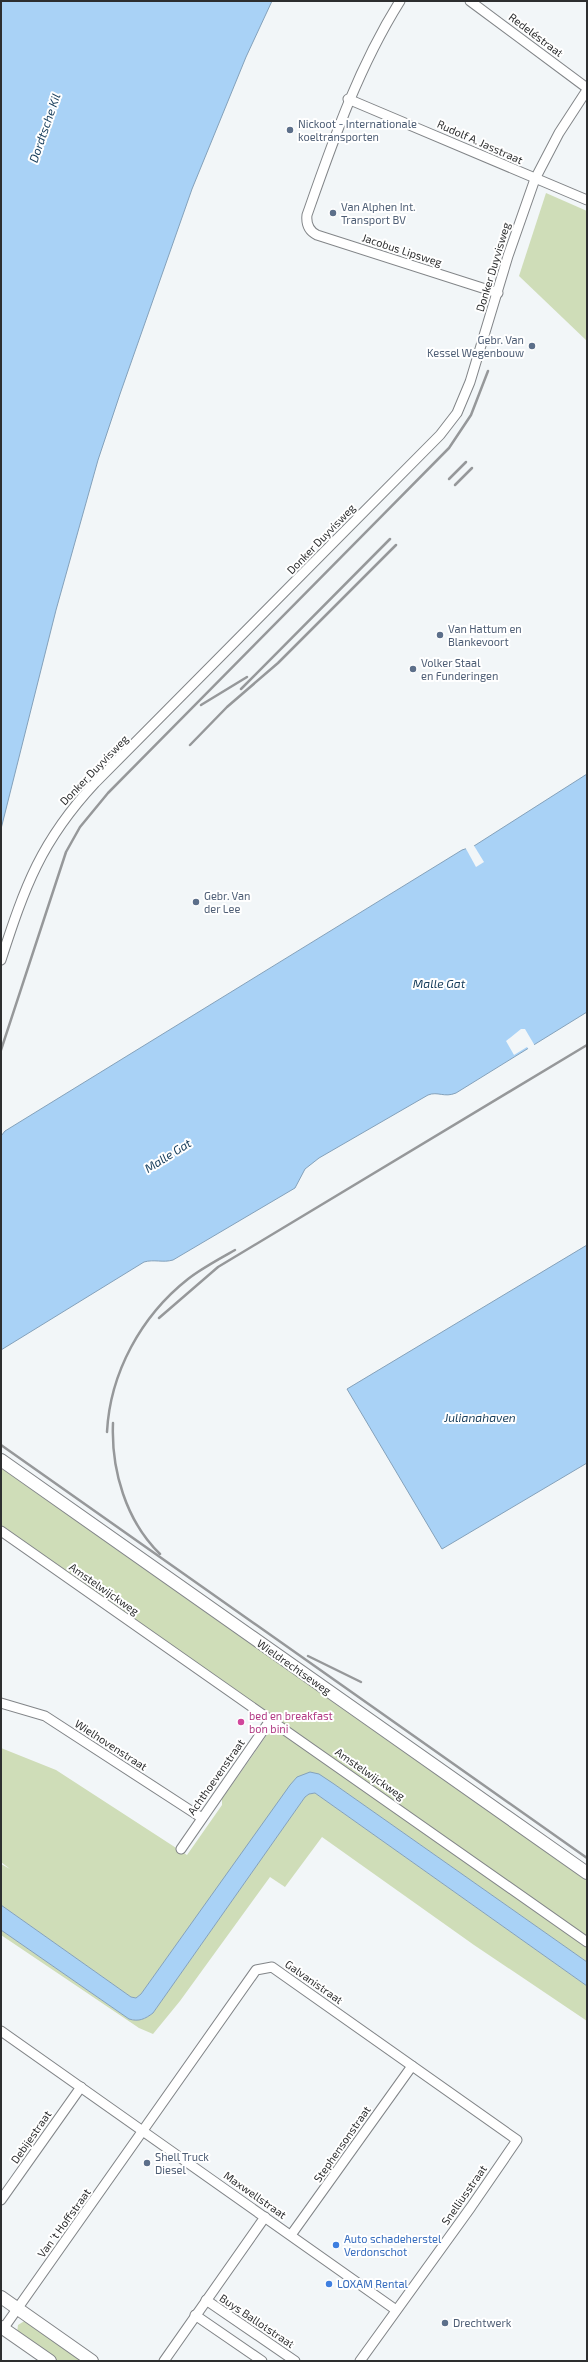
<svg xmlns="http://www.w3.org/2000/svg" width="588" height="2362" font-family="'Exo 2',sans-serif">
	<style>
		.green { fill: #cfddb8 }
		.water { fill: #a9d2f6; stroke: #84a1ba }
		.pier { fill: #f2f6f8 }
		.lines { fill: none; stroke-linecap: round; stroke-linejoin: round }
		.minor-casing { stroke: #828588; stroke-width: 11 }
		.tertiary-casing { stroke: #828588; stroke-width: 14 }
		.minor { stroke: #fff; stroke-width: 9 }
		.tertiary { stroke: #fff; stroke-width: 12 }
		.rail { stroke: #96989a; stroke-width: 2.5 }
		.service-dot { fill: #5c6f8a; stroke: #fff; stroke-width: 1.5 }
		.hotel-dot { fill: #d1479c; stroke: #fff; stroke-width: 1.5 }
		.shop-dot { fill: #3f7fe0; stroke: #fff; stroke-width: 1.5 }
		.labels { text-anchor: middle; stroke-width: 4; stroke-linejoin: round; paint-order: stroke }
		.street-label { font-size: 11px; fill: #2d2e2f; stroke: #fff }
		.service-label { font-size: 11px; fill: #4e5e75; stroke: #fff; text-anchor: start }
		.hotel-label { font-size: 11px; fill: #b23c85; stroke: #fff; text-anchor: start }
		.shop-label { font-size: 11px; fill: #366cbe; stroke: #fff; text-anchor: start }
		.water-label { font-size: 12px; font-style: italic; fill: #163d5b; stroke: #fff }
	</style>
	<rect width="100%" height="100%" fill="#f2f6f8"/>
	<g class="green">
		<polygon points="546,193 587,211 587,341 519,276"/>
		<polygon points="1,1468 587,1881 587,1937 1,1525"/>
		<polygon points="276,1728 587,1946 587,1962 334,1784 297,1777 141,1994 136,1998 131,1997 1,1905 1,1864 10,1869 1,1862 1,1748 56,1770 187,1855 222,1805 222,1799 271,1729"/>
		<path d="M315,1793L587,1986V2021L474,1945L322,1837L285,1887L270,1877L180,2001L153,2034L139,2028L1,1935V1930L129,2019C139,2022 145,2019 153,2013L305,1797L309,1794Z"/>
		<polygon points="26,2320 85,2361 57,2361 17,2333 18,2325"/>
	</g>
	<g class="water">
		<polygon points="1,1 272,1 246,57 192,189 120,394 98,460 56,610 1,829"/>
		<path d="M587,774V1012L456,1093C444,1098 438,1091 428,1095L319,1158L305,1169L295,1188L173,1260C163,1263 154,1259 144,1262L1,1350V1136L5,1131L462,850L474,846Z"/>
		<polygon points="587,1245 587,1463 442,1549 347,1389"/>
		<path d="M310,1772L319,1774L334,1784L587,1962V1986L315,1793L309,1794L305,1797L153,2013C145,2019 139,2022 129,2019L1,1930V1905L131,1997L136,1998L141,1994L290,1785L297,1777Z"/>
	</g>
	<g class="pier">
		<polygon points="473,844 484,862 476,867 465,847"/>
		<polygon points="521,1029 525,1029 535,1046 529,1050 527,1047 514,1055 506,1041"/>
	</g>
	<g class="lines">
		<g class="minor-casing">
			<g id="minor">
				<path d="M400,1C358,68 333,141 307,215C306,224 309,231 317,235L498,293"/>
				<polyline points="470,1 587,88"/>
				<polyline points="348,99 587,200"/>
				<path d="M1,960C25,886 41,841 95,783L440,435L457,413L470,382L508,256L535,179L559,133L587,90"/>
				<polyline points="1,1531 587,1942"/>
				<polyline points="1,1703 45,1716 202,1818"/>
				<polyline points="181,1849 271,1719"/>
				<polyline points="1,2031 396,2310"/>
				<polyline points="1,2200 81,2087"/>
				<polyline points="291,2235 412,2066"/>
				<polyline points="206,2300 295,2361"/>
				<polyline points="195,2315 262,2361"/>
				<polyline points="3,2329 256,1970 272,1967 517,2140 471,2207 360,2361"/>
				<polyline points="164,2361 265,2217"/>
			</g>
		</g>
		<g class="tertiary-casing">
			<g id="tertiary">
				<polyline points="1,1460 587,1873"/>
				<polyline points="1,2297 92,2361"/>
				<polyline points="1,2327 50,2361"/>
			</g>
		</g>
		<use href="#minor" class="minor"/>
		<use href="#tertiary" class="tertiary"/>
		<g class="rail">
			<polyline points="449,479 466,462"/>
			<polyline points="455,485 472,468"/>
			<polyline points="241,689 390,539"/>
			<polyline points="201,705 247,677"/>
			<polyline points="190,745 227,707 278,663 396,545"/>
			<polyline points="1,1050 66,852 80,827 108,793 449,448 471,415 488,371"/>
			<polyline points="159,1318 218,1267 587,1045"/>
			<path d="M113,1423C111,1470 126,1521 160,1554"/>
			<path d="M107,1432C110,1373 141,1316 188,1279C202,1268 219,1259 235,1250"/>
			<polyline points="1,1445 587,1858"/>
			<polyline points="308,1656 361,1682"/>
		</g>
	</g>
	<g class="service-dot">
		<circle cx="290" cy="130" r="4"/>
		<circle cx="333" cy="213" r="4"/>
		<circle cx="532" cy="346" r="4"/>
		<circle cx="440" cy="635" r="4"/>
		<circle cx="413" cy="669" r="4"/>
		<circle cx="196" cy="902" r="4"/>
		<circle cx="147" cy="2163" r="4"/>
		<circle cx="445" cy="2323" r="4"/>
	</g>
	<circle class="hotel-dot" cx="241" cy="1722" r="4"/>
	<g class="shop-dot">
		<circle cx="336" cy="2245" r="4"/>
		<circle cx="329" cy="2284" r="4"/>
	</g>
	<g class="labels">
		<g class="street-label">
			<text transform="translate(536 35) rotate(37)" y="4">Redeléstraat</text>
			<text transform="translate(480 142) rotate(24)" y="4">Rudolf A. Jasstraat</text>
			<text transform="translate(402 250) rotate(18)" y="4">Jacobus Lipsweg</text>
			<text transform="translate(493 267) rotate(-73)" y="4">Donker Duyvisweg</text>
			<text transform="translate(321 539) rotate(-46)" y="4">Donker Duyvisweg</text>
			<text transform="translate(94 770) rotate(-46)" y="4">Donker Duyvisweg</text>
			<text transform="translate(104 1589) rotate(35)" y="4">Amstelwijckweg</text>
			<text transform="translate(294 1667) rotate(35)" y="4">Wieldrechtseweg</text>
			<text transform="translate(111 1745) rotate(33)" y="4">Wielhovenstraat</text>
			<text transform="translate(370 1774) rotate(35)" y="4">Amstelwijckweg</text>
			<text transform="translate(216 1777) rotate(-55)" y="4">Achthoevenstraat</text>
			<text transform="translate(314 1982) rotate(35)" y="4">Galvanistraat</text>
			<text transform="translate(31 2137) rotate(-55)" y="4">Debijestraat</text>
			<text transform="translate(342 2144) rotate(-55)" y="4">Stephensonstraat</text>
			<text transform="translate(255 2195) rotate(35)" y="4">Maxwellstraat</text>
			<text transform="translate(464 2195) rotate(-55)" y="4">Snelliusstraat</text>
			<text transform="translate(64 2223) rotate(-54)" y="4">Van 't Hoffstraat</text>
			<text transform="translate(257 2321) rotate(34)" y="4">Buys Ballotstraat</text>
		</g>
		<g class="service-label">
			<text x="298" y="128">Nickoot - Internationale<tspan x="298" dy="13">koeltransporten</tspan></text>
			<text x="341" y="211">Van Alphen Int.<tspan x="341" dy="13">Transport BV</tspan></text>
			<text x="524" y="344" text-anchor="end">Gebr. Van<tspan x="524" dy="13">Kessel Wegenbouw</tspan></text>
			<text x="448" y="633">Van Hattum en<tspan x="448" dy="13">Blankevoort</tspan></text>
			<text x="421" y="667">Volker Staal<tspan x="421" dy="13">en Funderingen</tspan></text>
			<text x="204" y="900">Gebr. Van<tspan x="204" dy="13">der Lee</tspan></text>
			<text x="155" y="2161">Shell Truck<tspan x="155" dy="13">Diesel</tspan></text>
			<text x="453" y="2327">Drechtwerk</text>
		</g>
		<g class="hotel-label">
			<text x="249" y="1720">bed en breakfast<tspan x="249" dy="13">bon bini</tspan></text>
		</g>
		<g class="shop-label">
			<text x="344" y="2243">Auto schadeherstel<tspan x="344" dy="13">Verdonschot</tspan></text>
			<text x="337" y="2288">LOXAM Rental</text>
		</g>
		<g class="water-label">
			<text transform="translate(45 128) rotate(-71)" y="4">Dordtsche Kil</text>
			<text x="439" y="988">Malle Gat</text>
			<text transform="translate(168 1156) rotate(-32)" y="4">Malle Gat</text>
			<text x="480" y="1422">Julianahaven</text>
		</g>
	</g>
	<rect width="588" height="2362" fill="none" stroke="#2d2e2f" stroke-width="4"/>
</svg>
